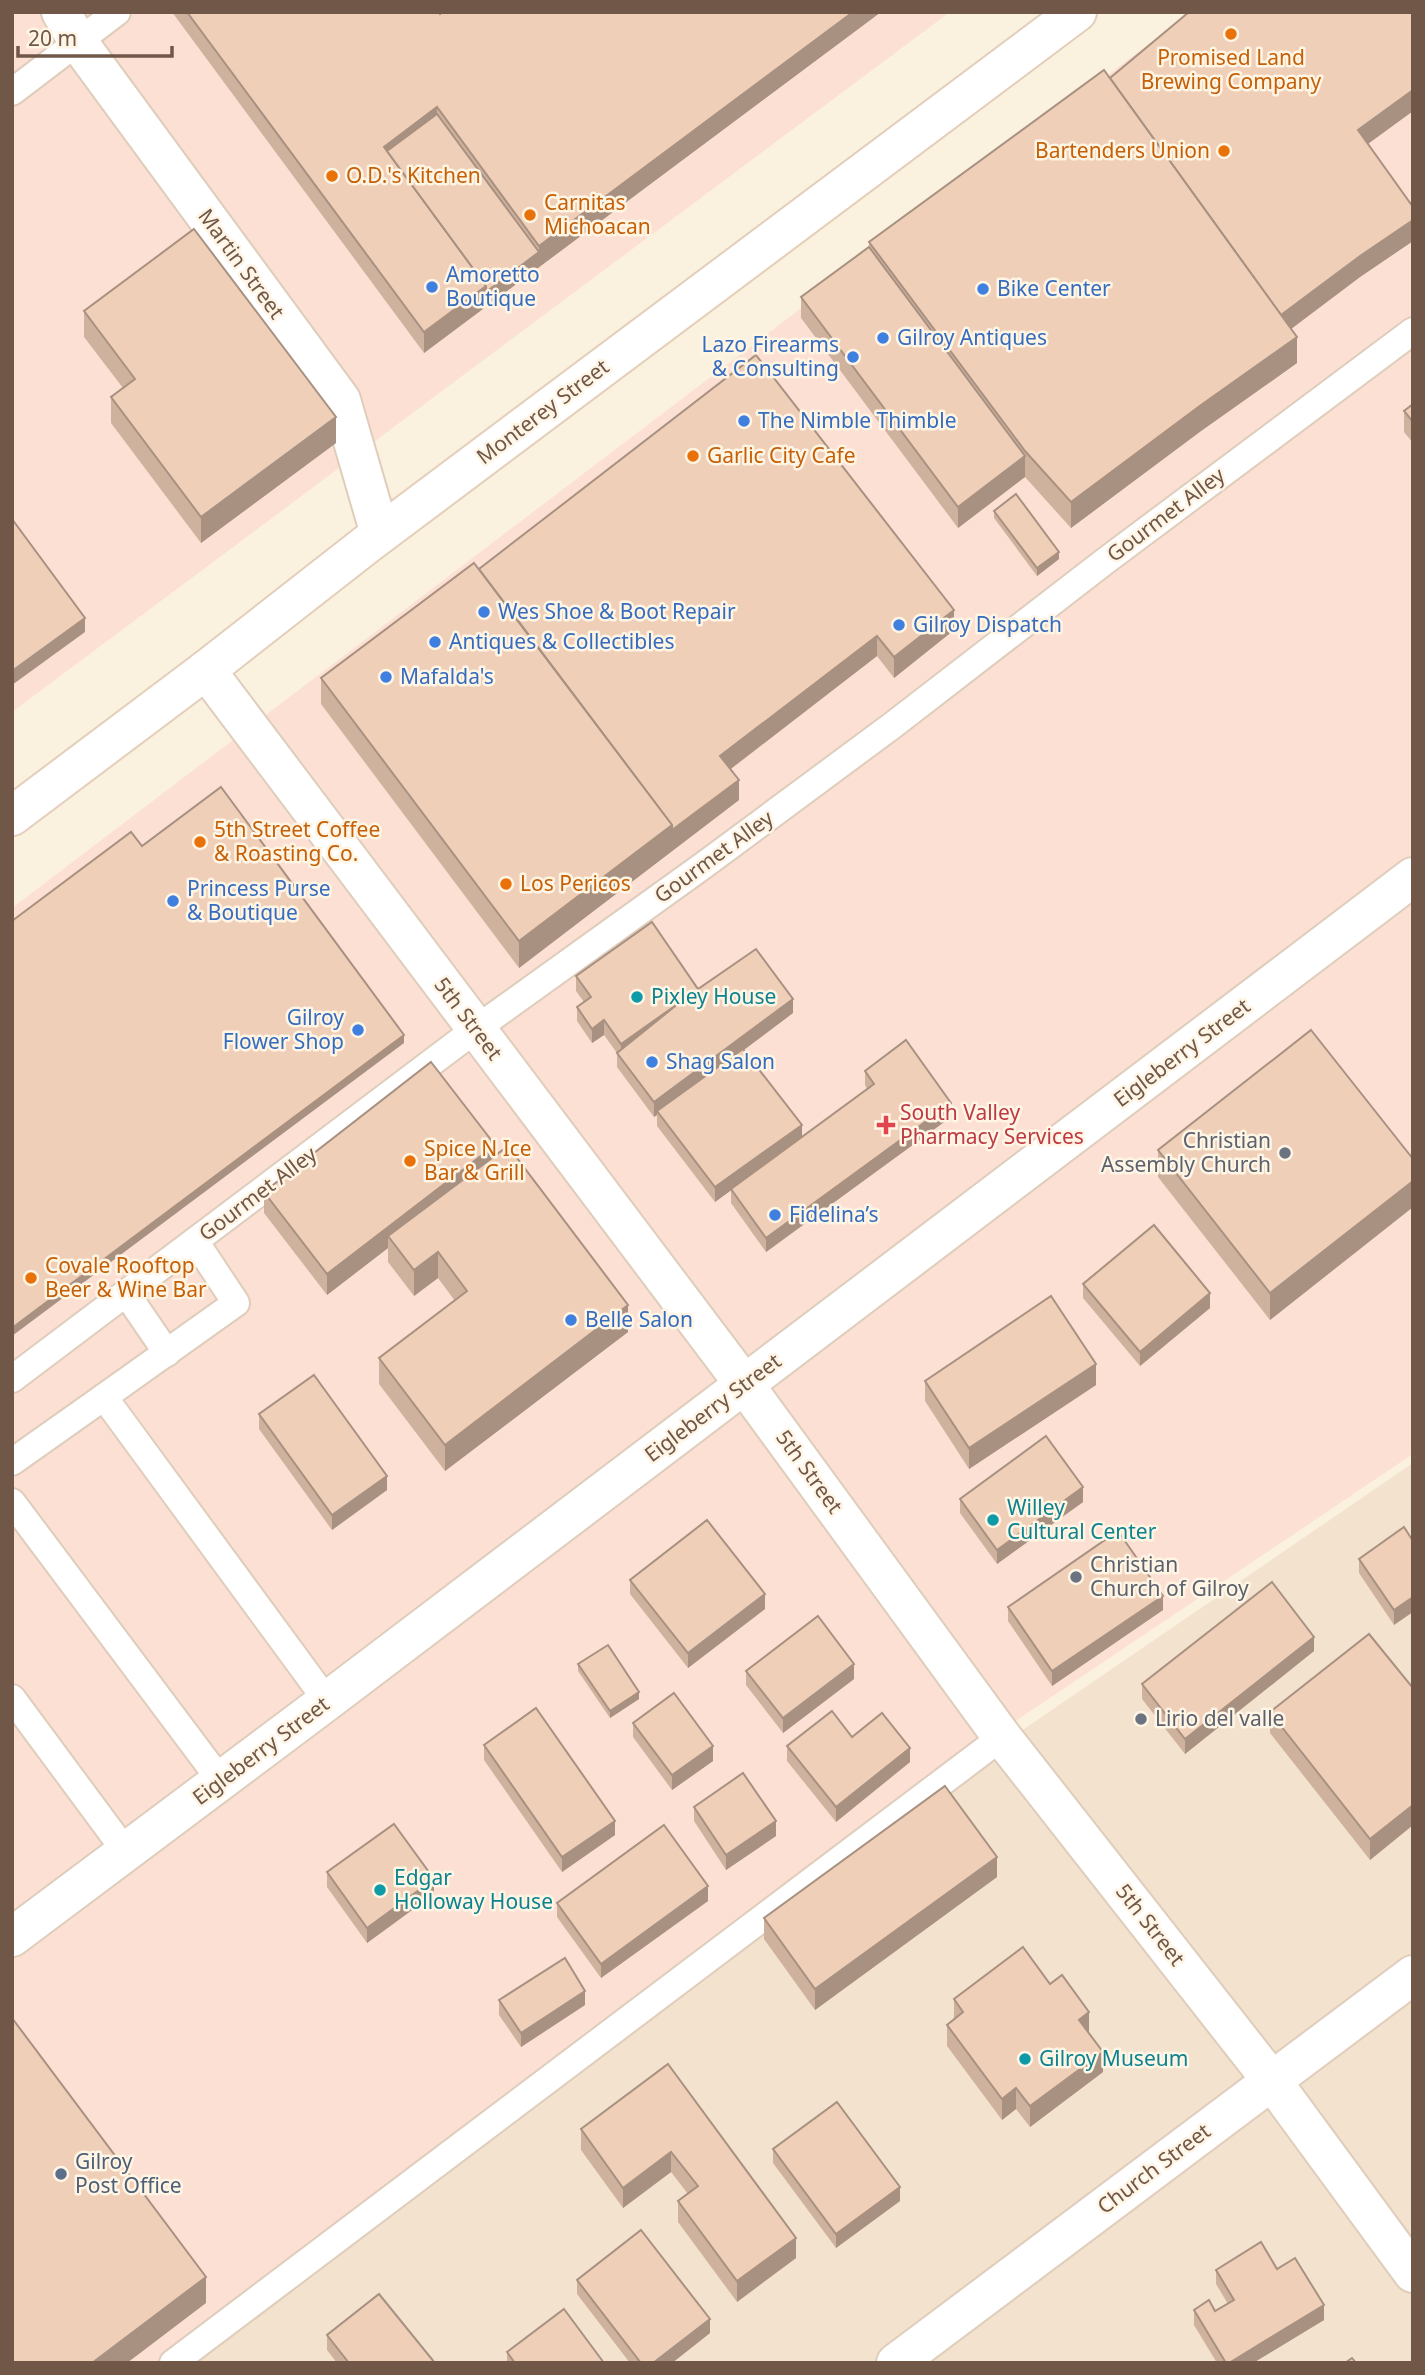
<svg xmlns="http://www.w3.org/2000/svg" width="1425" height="2375" font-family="'Noto Sans',sans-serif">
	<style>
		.residential { fill: #f3e2ce }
		.commercial { fill: #fce0d3 }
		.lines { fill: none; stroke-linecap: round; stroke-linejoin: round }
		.service-casing { stroke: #dfcdbc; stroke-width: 30 }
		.minor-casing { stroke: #dfcdbc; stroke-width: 42 }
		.tertiary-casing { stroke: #dfcdbc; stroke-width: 42 }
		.secondary-casing { stroke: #e4ceba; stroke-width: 42 }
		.service { stroke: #fff; stroke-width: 26 }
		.minor { stroke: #fff; stroke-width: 38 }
		.tertiary { stroke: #fff; stroke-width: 38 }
		.secondary { stroke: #fff; stroke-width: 38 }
		.wall { fill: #ceb29e }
		.shaded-wall { fill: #a89181 }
		.building { fill: #f0cfb8; stroke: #a89181; stroke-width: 2 }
		.food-dot { fill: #e8710a; stroke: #fff5e5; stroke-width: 2.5 }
		.shop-dot { fill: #3f7fe0; stroke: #fff5e5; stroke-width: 2.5 }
		.culture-dot { fill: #0f9aa8; stroke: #fff5e5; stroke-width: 2.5 }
		.health-dot { fill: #e0444e; stroke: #fff5e5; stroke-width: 2.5 }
		.worship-dot { fill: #6b7280; stroke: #fff5e5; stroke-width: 2.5 }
		.service-dot { fill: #5c6f8a; stroke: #fff5e5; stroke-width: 2.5 }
		.labels { text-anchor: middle; stroke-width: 5; stroke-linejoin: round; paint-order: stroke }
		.food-label { font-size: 21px; fill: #c56008; stroke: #fff5e5; text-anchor: start }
		.street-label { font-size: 21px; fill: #715748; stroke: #fff5e5 }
		.shop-label { font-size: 21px; fill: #366cbe; stroke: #fff5e5; text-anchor: start }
		.culture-label { font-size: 21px; fill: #0d838f; stroke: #fff5e5; text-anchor: start }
		.health-label { font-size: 21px; fill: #be3a42; stroke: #fff5e5; text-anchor: start }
		.worship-label { font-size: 21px; fill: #5b616d; stroke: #fff5e5; text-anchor: start }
		.service-label { font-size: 21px; fill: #4e5e75; stroke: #fff5e5; text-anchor: start }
	</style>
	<rect width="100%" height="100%" fill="#fbf1df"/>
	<polygon class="residential" points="1413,1463 1413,2363 157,2363 904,1811"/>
	<g class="commercial">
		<polygon points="12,12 950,12 12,712"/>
		<polygon points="1191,12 1413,12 1413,1454 913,1790 158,2363 12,2363 12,908"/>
	</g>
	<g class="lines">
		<g class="service-casing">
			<g id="service">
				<polyline points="12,92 117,12"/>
				<polyline points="126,1293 167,1353"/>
				<polyline points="12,1379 476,1029 704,865 893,725 1104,562 1413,331"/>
				<polyline points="104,1397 236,1303 195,1241"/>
				<polyline points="12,1462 104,1397 327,1701"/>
				<polyline points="12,1502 221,1781"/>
				<polyline points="12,1698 126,1852"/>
				<polyline points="173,2363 1002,1737"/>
			</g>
		</g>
		<g class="minor-casing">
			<g id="minor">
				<polyline points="61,12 78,42 341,400 380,534"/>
				<polyline points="206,670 744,1384 1002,1737 1272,2081 1413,2273"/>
				<polyline points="12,1937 327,1701 1413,877"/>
			</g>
		</g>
		<g class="tertiary-casing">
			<polyline id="tertiary" points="896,2363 1413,1975"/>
		</g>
		<g class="secondary-casing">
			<polyline id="secondary" points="12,816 206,670 367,544 1077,12"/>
		</g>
		<use href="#service" class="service"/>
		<use href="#minor" class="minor"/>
		<use href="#tertiary" class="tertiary"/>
		<use href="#secondary" class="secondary"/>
	</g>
	<g class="wall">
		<polygon points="172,12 439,12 440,14 443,12 881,12 424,353"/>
		<polygon points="1413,12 1413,111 1368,144 1413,207 1413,241 1360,277 1291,329 1297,363 1201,431 1071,528 1025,477 958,528 801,318 801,297 869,247 869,242 1110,78"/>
		<polygon points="84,311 336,443 201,543 111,423 111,397 123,388 84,337"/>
		<polygon points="1413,404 1413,443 1404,432 1404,411"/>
		<polygon points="994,511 1059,559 1037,576 994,518"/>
		<polygon points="479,569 954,630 894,678 877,656 731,769 739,800 519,968 321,704 321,678"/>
		<polygon points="576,976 698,989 793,1013 744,1050 802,1137 867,1089 865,1085 865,1071 951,1117 766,1252 731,1203 731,1190 715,1202 657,1126 657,1115 654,1117 617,1067 617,1053 604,1035 592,1043 577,1021 577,1007 584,1002 576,991"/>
		<polygon points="1158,1150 1413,1159 1413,1207 1270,1320 1158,1177"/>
		<polygon points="495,1156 628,1332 445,1471 379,1384 379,1358 455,1301 438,1278 414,1296 388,1262 388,1248 327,1295 264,1213 264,1192"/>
		<polygon points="1083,1284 1210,1308 1140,1366 1083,1298"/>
		<polygon points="925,1381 1096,1385 969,1469 925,1401"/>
		<polygon points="259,1414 387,1490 332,1530 259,1429"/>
		<polygon points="960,1499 1083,1502 997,1564 960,1513"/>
		<polygon points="1404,1527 1394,1625 1359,1573 1359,1559"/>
		<polygon points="630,1580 765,1609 688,1668 630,1594"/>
		<polygon points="1008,1607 1163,1610 1052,1686 1008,1621"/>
		<polygon points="1314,1651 1185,1754 1142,1699 1142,1684"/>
		<polygon points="578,1664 639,1699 610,1718 578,1671"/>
		<polygon points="746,1671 854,1679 783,1733 746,1685"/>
		<polygon points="1413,1688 1413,1825 1370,1860 1270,1733 1270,1712"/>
		<polygon points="633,1723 713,1761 672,1790 633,1737"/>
		<polygon points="852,1737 910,1762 836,1822 787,1761 787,1746"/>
		<polygon points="484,1745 615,1835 562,1872 484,1760"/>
		<polygon points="694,1807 776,1836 726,1870 694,1821"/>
		<polygon points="327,1872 434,1894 367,1943 327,1887"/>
		<polygon points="997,1877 815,2010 764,1939 764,1918"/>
		<polygon points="708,1901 601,1978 557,1917 557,1903"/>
		<polygon points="1050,1984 1089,2033 1103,2072 1030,2127 1016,2109 1002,2120 947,2046 947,2025 954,2020 954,1999"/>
		<polygon points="499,2000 585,2005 521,2047 499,2015"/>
		<polygon points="668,2064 796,2258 737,2302 678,2222 678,2201 688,2194 671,2172 623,2208 581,2150 581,2129"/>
		<polygon points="773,2149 900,2201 836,2248 773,2163"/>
		<polygon points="1277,2269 1324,2320 1253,2363 1217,2363 1194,2325 1194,2310 1215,2311 1228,2304 1216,2284 1216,2270"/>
		<polygon points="577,2280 710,2333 672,2363 630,2363 577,2294"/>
		<polygon points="327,2335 435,2363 337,2363 327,2350"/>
		<polygon points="507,2352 604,2363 507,2363"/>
	</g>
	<g class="shaded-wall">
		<polygon points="853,12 881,12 424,353 424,332 486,286 539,252 539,246"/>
		<polygon points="1413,90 1413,111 1358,151 1358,130"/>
		<polygon points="437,107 437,128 391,163 384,147"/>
		<polygon points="1413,220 1413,241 1360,277 1279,338 1279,317 1360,256"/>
		<polygon points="1297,337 1297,363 1201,431 1071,528 1071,502 1201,405"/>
		<polygon points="336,417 336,443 201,543 201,517"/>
		<polygon points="1025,456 1025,477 958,528 958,507"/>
		<polygon points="1059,552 1059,559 1037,576 1037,568"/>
		<polygon points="954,610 954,630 894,678 894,657"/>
		<polygon points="85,618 85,632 12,685 12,671"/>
		<polygon points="877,636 877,656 720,777 720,756"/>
		<polygon points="739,780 739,800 519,968 519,941 672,825"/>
		<polygon points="793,999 793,1013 659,1113 657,1111 657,1115 654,1117 654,1102"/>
		<polygon points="679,1003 679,1017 621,1059 621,1044"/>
		<polygon points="604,1020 604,1035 592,1043 592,1029"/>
		<polygon points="404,1035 404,1043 12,1336 12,1328"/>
		<polygon points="951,1103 951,1117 766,1252 766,1238"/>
		<polygon points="802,1125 802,1139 715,1202 715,1187"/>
		<polygon points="495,1145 495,1165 388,1236 388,1248 327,1295 327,1274"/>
		<polygon points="1413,1181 1413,1207 1270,1320 1270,1293"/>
		<polygon points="438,1252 438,1278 414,1296 414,1270"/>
		<polygon points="1210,1293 1210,1308 1140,1366 1140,1352"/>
		<polygon points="628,1305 628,1332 445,1471 445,1445"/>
		<polygon points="1096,1364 1096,1385 969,1469 969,1448"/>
		<polygon points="387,1476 387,1490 332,1530 332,1515"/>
		<polygon points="1083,1487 1083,1502 997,1564 997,1550"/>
		<polygon points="765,1594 765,1609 688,1668 688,1653"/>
		<polygon points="1163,1596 1163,1610 1052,1686 1052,1671"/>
		<polygon points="1413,1597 1413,1612 1394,1625 1394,1610"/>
		<polygon points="1314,1637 1314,1651 1185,1754 1185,1739"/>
		<polygon points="854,1664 854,1679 783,1733 783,1718"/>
		<polygon points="639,1692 639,1699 610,1718 610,1711"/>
		<polygon points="713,1746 713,1761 672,1790 672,1775"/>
		<polygon points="910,1748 910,1762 836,1822 836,1807"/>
		<polygon points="1413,1805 1413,1825 1370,1860 1370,1839"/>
		<polygon points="615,1821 615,1835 562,1872 562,1857"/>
		<polygon points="776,1821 776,1836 726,1870 726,1855"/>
		<polygon points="997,1857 997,1877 815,2010 815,1989"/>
		<polygon points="434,1879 434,1894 367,1943 367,1928"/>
		<polygon points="708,1886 708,1901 601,1978 601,1964"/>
		<polygon points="585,1991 585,2005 521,2047 521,2033"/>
		<polygon points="1089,2012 1089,2033 1079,2020"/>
		<polygon points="1103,2052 1103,2072 1030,2127 1030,2106"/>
		<polygon points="1016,2088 1016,2109 1002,2120 1002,2099"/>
		<polygon points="671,2152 671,2172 623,2208 623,2188"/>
		<polygon points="900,2187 900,2201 836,2248 836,2234"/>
		<polygon points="796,2238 796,2258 737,2302 737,2281"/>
		<polygon points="206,2277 206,2303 127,2363 92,2363"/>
		<polygon points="1324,2305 1324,2320 1253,2363 1229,2363"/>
		<polygon points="710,2319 710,2333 672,2363 653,2363"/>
	</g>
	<g class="building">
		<polygon points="187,12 439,12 440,14 443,12 853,12 539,246 437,107 384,147 486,286 424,332"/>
		<polygon points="1189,12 1413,12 1413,90 1358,130 1413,207 1413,220 1360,256 1281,315 1110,78"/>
		<polygon points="1104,70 1297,337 1201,405 1071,502 1025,451 869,242"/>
		<polygon points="437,114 539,252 486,292 486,286 387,151"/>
		<polygon points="194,229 336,417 201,517 111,397 135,379 84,311"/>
		<polygon points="869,247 1025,456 958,507 801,297"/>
		<polygon points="756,355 954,610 894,657 877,636 720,756 739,780 672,830 672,825 479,569"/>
		<polygon points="1413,404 1413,422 1404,411"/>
		<polygon points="1016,494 1059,552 1037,568 994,511"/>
		<polygon points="12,519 85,618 12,671"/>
		<polygon points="474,563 672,825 519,941 321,678"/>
		<polygon points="221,787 404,1035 12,1328 12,921 131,832 142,846"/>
		<polygon points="652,922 698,989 756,949 793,999 654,1102 617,1053 679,1003 621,1044 604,1020 592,1029 577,1007 591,997 576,976"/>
		<polygon points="1311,1030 1413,1159 1413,1181 1270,1293 1158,1150"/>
		<polygon points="906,1040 951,1103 766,1238 731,1189 874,1084 865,1071"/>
		<polygon points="743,1049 802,1125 715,1187 657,1111"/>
		<polygon points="431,1062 495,1145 327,1274 264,1192"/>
		<polygon points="508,1146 628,1305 445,1445 379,1358 467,1291 438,1252 414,1270 388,1236"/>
		<polygon points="1154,1225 1210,1293 1140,1352 1083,1284"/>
		<polygon points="1051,1296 1096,1364 969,1448 925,1381"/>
		<polygon points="314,1375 387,1476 332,1515 259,1414"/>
		<polygon points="1046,1436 1083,1487 997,1550 960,1499"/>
		<polygon points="707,1520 765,1594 688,1653 630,1580"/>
		<polygon points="1404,1527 1413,1541 1413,1597 1394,1610 1359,1559"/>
		<polygon points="1118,1531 1163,1596 1052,1671 1008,1607"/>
		<polygon points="1272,1582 1314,1637 1185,1739 1142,1684"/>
		<polygon points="818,1616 854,1664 783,1718 746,1671"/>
		<polygon points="1369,1634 1413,1688 1413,1805 1370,1839 1270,1712"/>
		<polygon points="608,1645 639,1692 610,1711 578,1664"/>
		<polygon points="674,1693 713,1746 672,1775 633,1723"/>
		<polygon points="536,1708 615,1821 562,1857 484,1745"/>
		<polygon points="832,1711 852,1737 882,1713 910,1748 836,1807 787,1746"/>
		<polygon points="743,1773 776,1821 726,1855 694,1807"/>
		<polygon points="945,1786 997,1857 815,1989 764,1918"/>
		<polygon points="394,1824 434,1879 367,1928 327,1872"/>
		<polygon points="664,1825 708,1886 601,1964 557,1903"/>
		<polygon points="1023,1947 1050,1984 1062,1975 1089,2012 1079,2020 1103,2052 1030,2106 1016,2088 1002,2099 947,2025 963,2012 954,1999"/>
		<polygon points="565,1958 585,1991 521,2033 499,2000"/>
		<polygon points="12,2018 206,2277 92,2363 12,2363"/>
		<polygon points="668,2064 796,2238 737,2281 678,2201 698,2186 671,2152 623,2188 581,2129"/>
		<polygon points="837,2102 900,2187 836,2234 773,2149"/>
		<polygon points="641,2230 710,2319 653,2363 641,2363 577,2280"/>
		<polygon points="1261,2242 1277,2269 1295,2258 1324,2305 1229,2363 1226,2363 1194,2310 1209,2300 1215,2311 1234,2300 1216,2270"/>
		<polygon points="379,2294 435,2363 349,2363 327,2335"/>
		<polygon points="564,2309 604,2363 515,2363 507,2352"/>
		<polygon points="1352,2358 1356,2363 1345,2363"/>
	</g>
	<g class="food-dot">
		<circle cx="1231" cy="34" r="7"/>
		<circle cx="1224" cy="151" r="7"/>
		<circle cx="332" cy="176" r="7"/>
		<circle cx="530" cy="215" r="7"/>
		<circle cx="693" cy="456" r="7"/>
		<circle cx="200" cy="842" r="7"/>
		<circle cx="506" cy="884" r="7"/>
		<circle cx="410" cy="1161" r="7"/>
		<circle cx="31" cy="1278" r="7"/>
	</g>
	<g class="shop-dot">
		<circle cx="432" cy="287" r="7"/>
		<circle cx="983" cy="289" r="7"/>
		<circle cx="883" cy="338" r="7"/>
		<circle cx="853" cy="357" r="7"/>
		<circle cx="744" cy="421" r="7"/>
		<circle cx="484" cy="612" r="7"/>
		<circle cx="899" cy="625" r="7"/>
		<circle cx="435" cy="642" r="7"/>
		<circle cx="386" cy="677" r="7"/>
		<circle cx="173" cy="901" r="7"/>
		<circle cx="358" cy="1030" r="7"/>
		<circle cx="652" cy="1062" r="7"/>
		<circle cx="775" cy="1215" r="7"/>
		<circle cx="571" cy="1320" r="7"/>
	</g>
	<g class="culture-dot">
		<circle cx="637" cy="997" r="7"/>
		<circle cx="993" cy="1520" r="7"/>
		<circle cx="380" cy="1890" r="7"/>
		<circle cx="1025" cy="2059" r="7"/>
	</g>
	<path class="health-dot" d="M882.5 1114.5h7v7h7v7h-7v7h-7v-7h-7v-7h7z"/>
	<g class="worship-dot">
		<circle cx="1285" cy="1153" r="7"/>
		<circle cx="1076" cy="1577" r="7"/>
		<circle cx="1141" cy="1719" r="7"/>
	</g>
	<circle class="service-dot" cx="61" cy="2174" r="7"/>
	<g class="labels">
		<g class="food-label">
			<text x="1231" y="65" text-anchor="middle">Promised Land<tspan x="1231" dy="24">Brewing Company</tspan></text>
			<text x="1210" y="158" text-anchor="end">Bartenders Union</text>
			<text x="346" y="183">O.D.'s Kitchen</text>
			<text x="544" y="210">Carnitas<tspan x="544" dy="24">Michoacan</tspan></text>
			<text x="707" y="463">Garlic City Cafe</text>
			<text x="214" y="837">5th Street Coffee<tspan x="214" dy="24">&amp; Roasting Co.</tspan></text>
			<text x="520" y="891">Los Pericos</text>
			<text x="424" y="1156">Spice N Ice<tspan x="424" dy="24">Bar &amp; Grill</tspan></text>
			<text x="45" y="1273">Covale Rooftop<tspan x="45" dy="24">Beer &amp; Wine Bar</tspan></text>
		</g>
		<g class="street-label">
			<text transform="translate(241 264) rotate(54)" y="7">Martin Street</text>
			<text transform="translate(543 412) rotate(-37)" y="7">Monterey Street</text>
			<text transform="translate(1166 515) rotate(-37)" y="7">Gourmet Alley</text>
			<text transform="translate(714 857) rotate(-36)" y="7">Gourmet Alley</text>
			<text transform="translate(468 1019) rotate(53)" y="7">5th Street</text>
			<text transform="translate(1182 1053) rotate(-37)" y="7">Eigleberry Street</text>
			<text transform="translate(258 1194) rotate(-37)" y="7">Gourmet Alley</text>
			<text transform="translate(713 1408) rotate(-37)" y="7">Eigleberry Street</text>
			<text transform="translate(809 1472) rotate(54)" y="7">5th Street</text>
			<text transform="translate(261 1751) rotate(-37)" y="7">Eigleberry Street</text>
			<text transform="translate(1150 1925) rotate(52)" y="7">5th Street</text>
			<text transform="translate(1154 2169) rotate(-37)" y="7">Church Street</text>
		</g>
		<g class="shop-label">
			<text x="446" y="282">Amoretto<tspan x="446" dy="24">Boutique</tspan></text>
			<text x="997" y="296">Bike Center</text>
			<text x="897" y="345">Gilroy Antiques</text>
			<text x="839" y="352" text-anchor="end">Lazo Firearms<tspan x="839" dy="24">&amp; Consulting</tspan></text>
			<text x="758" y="428">The Nimble Thimble</text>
			<text x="498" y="619">Wes Shoe &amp; Boot Repair</text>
			<text x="913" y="632">Gilroy Dispatch</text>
			<text x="449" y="649">Antiques &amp; Collectibles</text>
			<text x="400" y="684">Mafalda's</text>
			<text x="187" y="896">Princess Purse<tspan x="187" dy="24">&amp; Boutique</tspan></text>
			<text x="344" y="1025" text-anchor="end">Gilroy<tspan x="344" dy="24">Flower Shop</tspan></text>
			<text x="666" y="1069">Shag Salon</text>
			<text x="789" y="1222">Fidelina’s</text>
			<text x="585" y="1327">Belle Salon</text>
		</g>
		<g class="culture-label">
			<text x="651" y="1004">Pixley House</text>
			<text x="1007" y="1515">Willey<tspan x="1007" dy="24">Cultural Center</tspan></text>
			<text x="394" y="1885">Edgar<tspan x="394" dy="24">Holloway House</tspan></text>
			<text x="1039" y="2066">Gilroy Museum</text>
		</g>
		<g class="health-label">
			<text x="900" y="1120">South Valley<tspan x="900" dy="24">Pharmacy Services</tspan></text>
		</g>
		<g class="worship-label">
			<text x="1271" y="1148" text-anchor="end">Christian<tspan x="1271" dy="24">Assembly Church</tspan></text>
			<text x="1090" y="1572">Christian<tspan x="1090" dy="24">Church of Gilroy</tspan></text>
			<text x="1155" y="1726">Lirio del valle</text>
		</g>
		<g class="service-label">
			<text x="75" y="2169">Gilroy<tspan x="75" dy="24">Post Office</tspan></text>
		</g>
	</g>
	<rect width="1425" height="2375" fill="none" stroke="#715748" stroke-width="28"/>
	<path d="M18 46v10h154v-10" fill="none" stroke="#715748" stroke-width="3.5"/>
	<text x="28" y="46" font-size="21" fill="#715748" stroke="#fff5e5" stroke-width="5" paint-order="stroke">20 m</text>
</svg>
